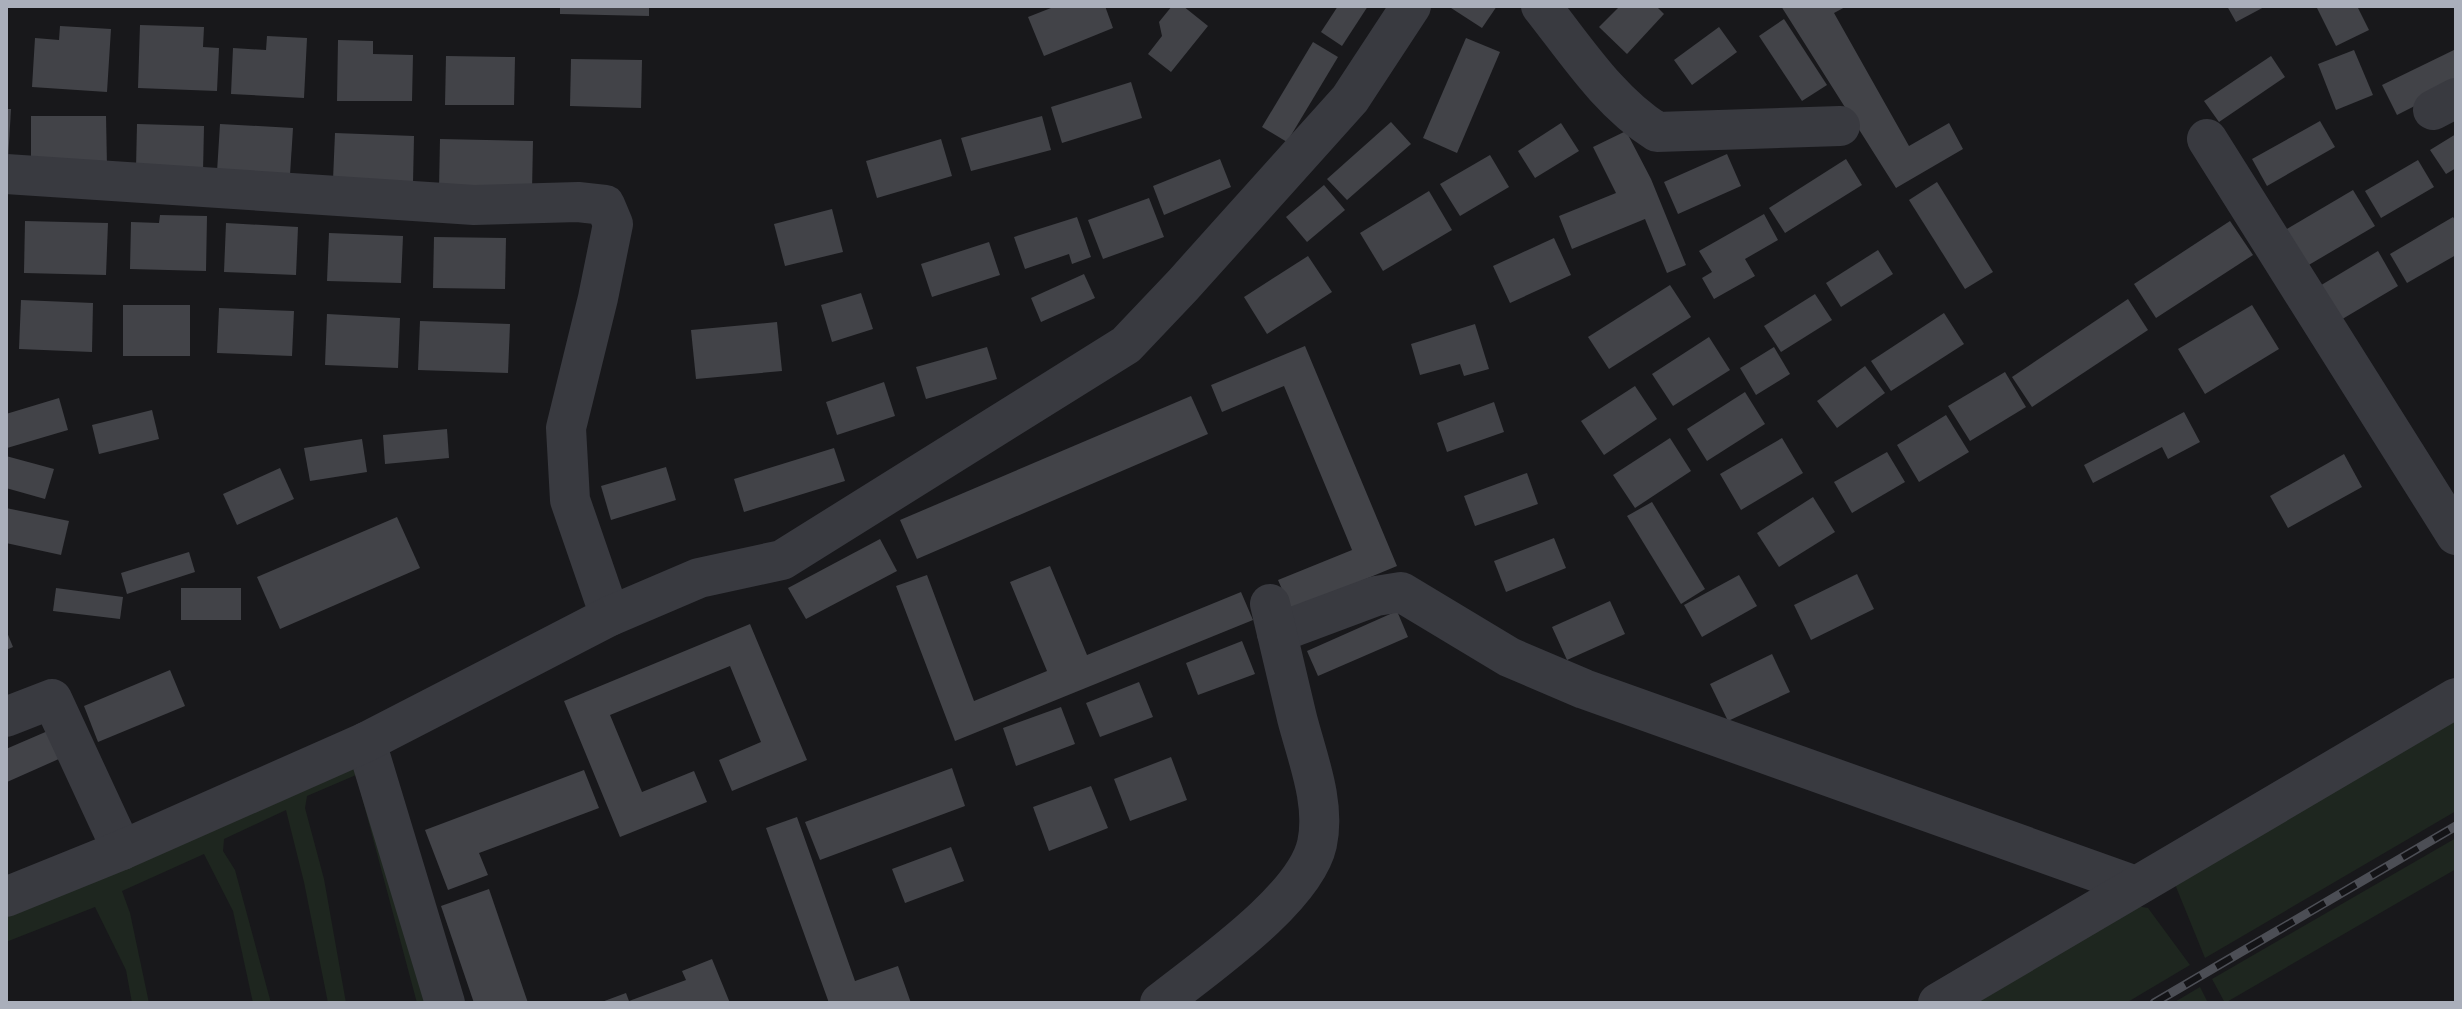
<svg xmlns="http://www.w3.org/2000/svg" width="2462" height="1009" font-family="'DM Sans',sans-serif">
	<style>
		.green { fill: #1e261f }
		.building { fill: #424348 }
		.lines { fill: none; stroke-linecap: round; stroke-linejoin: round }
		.minor { stroke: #393a40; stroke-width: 40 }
		.rail-casing { stroke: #4c4e55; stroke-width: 9 }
		.rail { stroke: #131316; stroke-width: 6; stroke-dasharray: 18; stroke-linecap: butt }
	</style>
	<rect width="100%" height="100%" fill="#18181b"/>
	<g class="green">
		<polygon points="2456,711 2456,811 2205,958 2172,877"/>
		<polygon points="359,756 430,1003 417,1003 356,775 307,796 305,808 324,879 346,1003 328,1003 304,882 286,810 224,839 223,851 235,870 271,1003 253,1003 233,911 204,854 122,891 130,913 149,1003 132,1003 126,970 95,907 6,942 6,911"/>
		<polygon points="2456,838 2456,869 2225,1003 2212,979"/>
		<polygon points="2136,906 2148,908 2190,965 2126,1003 1972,1003"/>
		<polygon points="2200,987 2208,1003 2173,1003"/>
	</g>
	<g class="building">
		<polygon points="560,6 649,6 649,16 560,14"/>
		<polygon points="1056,6 1105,6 1113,28 1044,56 1028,17"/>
		<polygon points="1172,6 1183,6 1208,26 1171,72 1148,54 1162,36 1159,22"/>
		<polygon points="1338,6 1368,6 1342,46 1321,32"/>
		<polygon points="1448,6 1497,6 1482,28"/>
		<polygon points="1620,6 1656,6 1664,14 1627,54 1599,27"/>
		<polygon points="1781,6 1847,6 1834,13 1909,146 1949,123 1963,149 1896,188"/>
		<polygon points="2227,6 2266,6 2236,22"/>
		<polygon points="2316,6 2357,6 2369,30 2336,46"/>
		<polygon points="1784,19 1827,85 1802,101 1759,36"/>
		<polygon points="140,25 204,27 203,47 219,48 217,91 138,88"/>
		<polygon points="60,26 111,29 107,92 32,87 35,38 59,40"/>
		<polygon points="1719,27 1737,52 1692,85 1674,60"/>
		<polygon points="267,36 307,38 304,98 231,94 233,48 266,50"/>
		<polygon points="1466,38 1500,52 1457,153 1423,138"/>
		<polygon points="338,40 373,41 373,54 413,55 412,101 337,101"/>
		<polygon points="1313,42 1338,57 1287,142 1262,127"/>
		<polygon points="2456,49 2456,85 2397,115 2382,85"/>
		<polygon points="2354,50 2373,95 2336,110 2318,64"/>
		<polygon points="446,56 515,57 514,105 445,105"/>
		<polygon points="2271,56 2285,77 2219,122 2204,101"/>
		<polygon points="571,59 642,60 641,108 570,106"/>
		<polygon points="1131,82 1142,118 1062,143 1051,107"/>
		<polygon points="6,109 11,109 8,160 6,160"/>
		<polygon points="31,116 106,116 107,167 31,167"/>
		<polygon points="1042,116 1051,150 971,171 961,138"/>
		<polygon points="2320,121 2335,147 2267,186 2252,159"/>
		<polygon points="1391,122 1411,144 1347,200 1327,179"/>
		<polygon points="1561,123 1579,151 1535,178 1518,151"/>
		<polygon points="137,124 204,126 203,172 136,169"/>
		<polygon points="220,124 293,128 290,175 217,172"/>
		<polygon points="1626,131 1651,179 1686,265 1667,273 1645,219 1572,249 1559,216 1616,193 1593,147"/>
		<polygon points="335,133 414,136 413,183 333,180"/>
		<polygon points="2456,134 2456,168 2446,174 2430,150"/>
		<polygon points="440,139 533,141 532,191 439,189"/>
		<polygon points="941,139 952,176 877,198 866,161"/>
		<polygon points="1727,154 1741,186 1678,214 1664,182"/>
		<polygon points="1490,155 1509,187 1460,216 1440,184"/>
		<polygon points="1220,159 1231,187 1164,215 1153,186"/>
		<polygon points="1846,159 1862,185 1785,233 1769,208"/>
		<polygon points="2418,160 2434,187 2381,218 2365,191"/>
		<polygon points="1937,182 1993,272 1965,289 1909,200"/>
		<polygon points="1324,185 1345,210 1307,242 1286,217"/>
		<polygon points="2353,190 2375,226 2307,266 2285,230"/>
		<polygon points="1429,191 1452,230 1383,271 1360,233"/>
		<polygon points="1149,198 1164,237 1103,259 1088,220"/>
		<polygon points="832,209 843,252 785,266 774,224"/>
		<polygon points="1764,214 1778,240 1745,259 1755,276 1714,299 1702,278 1712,272 1699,251"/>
		<polygon points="160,215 207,216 206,271 130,269 131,222 159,223"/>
		<polygon points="1077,217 1091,257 1072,264 1069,254 1025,269 1014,237"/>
		<polygon points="2453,217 2456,222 2456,255 2407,283 2390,254"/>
		<polygon points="25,221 108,223 106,275 24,273"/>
		<polygon points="2230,221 2253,255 2156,318 2134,284"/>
		<polygon points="226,223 298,227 296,275 224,272"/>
		<polygon points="329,233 403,236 401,283 327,281"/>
		<polygon points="434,237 506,238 505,289 433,288"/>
		<polygon points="1554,238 1571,275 1510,303 1493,266"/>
		<polygon points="989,242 1000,275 932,297 921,264"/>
		<polygon points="1878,250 1893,274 1841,307 1826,283"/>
		<polygon points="2378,251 2398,286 2339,321 2318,287"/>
		<polygon points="1308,256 1332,292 1267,334 1244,297"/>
		<polygon points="1084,274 1095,298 1041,322 1031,298"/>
		<polygon points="1670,285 1691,317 1609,369 1588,337"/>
		<polygon points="861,293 873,329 832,342 821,305"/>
		<polygon points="1815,294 1832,320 1781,352 1764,326"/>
		<polygon points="2128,299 2148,330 2032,407 2012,377"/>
		<polygon points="21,300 93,303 92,352 19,349"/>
		<rect x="123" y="305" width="67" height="51"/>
		<polygon points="2252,305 2279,349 2205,394 2178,349"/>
		<polygon points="219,308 294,311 292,356 217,353"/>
		<polygon points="1944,313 1964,344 1891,391 1871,361"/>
		<polygon points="327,314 400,318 398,368 325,365"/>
		<polygon points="420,321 510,324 508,373 418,370"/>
		<polygon points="777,322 782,371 696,379 691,330"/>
		<polygon points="1475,324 1489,369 1464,376 1460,364 1420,375 1411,344"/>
		<polygon points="1709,337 1730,370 1673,406 1652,374"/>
		<polygon points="1305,346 1397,566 1291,610 1278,580 1352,550 1284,386 1222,412 1211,385"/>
		<polygon points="987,347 997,379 926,399 916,367"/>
		<polygon points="1774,347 1790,374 1756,395 1740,368"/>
		<polygon points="1865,366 1885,393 1837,428 1817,401"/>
		<polygon points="2005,372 2026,407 1970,441 1948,406"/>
		<polygon points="884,382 895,416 837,435 826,402"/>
		<polygon points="1635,386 1657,419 1604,455 1581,421"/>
		<polygon points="1745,392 1765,424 1707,461 1687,429"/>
		<polygon points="1191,396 1208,434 917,559 900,520"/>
		<polygon points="59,398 68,430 7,448 6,414"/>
		<polygon points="1494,402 1504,432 1447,452 1437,423"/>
		<polygon points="152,410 159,439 99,454 92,425"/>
		<polygon points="2184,412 2200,442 2168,459 2162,447 2093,483 2084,465"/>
		<polygon points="1946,415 1969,452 1919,482 1897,445"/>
		<polygon points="447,429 449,458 385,464 383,435"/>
		<polygon points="1670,438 1691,471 1635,508 1613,475"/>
		<polygon points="1782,438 1803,473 1741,510 1720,474"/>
		<polygon points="362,439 367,472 310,481 304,448"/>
		<polygon points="834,448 845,481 744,512 734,479"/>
		<polygon points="1887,452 1905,482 1852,513 1834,482"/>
		<polygon points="2344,454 2362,487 2288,528 2270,496"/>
		<polygon points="6,456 54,469 45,499 6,488"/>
		<polygon points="666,467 676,500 611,520 601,486"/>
		<polygon points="280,468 294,499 237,525 223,494"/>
		<polygon points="1527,473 1538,504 1475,526 1464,496"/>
		<polygon points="1813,497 1835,532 1779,567 1757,533"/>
		<polygon points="1652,502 1705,589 1681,604 1627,516"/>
		<polygon points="6,508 69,521 61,555 6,543"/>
		<polygon points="397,517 420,568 280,629 257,577"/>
		<polygon points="1554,538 1566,568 1506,592 1494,561"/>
		<polygon points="880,539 897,571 806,619 788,588"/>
		<polygon points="189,552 195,572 127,594 121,573"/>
		<polygon points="1050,566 1087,655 1241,592 1253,620 955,741 896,586 927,575 974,701 1047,671 1010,582"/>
		<polygon points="1857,574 1874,609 1811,640 1794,605"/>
		<polygon points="1739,575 1757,606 1702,637 1684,605"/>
		<polygon points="56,588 123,597 120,619 53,611"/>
		<rect x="181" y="588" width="60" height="32"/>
		<polygon points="1610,601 1625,634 1567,660 1552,627"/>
		<polygon points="1397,611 1408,637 1318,676 1307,651"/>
		<polygon points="750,624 807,760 732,791 719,760 761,742 730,666 610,715 642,792 694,771 707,802 620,837 564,701"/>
		<polygon points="6,630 13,647 6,650"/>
		<polygon points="1242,641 1255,674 1198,695 1186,663"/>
		<polygon points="1772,654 1790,692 1728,721 1710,684"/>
		<polygon points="170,670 185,706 98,742 84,706"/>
		<polygon points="1139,682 1153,717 1100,737 1086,703"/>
		<polygon points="1061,707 1075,744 1016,766 1003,728"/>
		<polygon points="50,730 61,758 7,782 6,749"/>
		<polygon points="1171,757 1187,800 1130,821 1114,779"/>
		<polygon points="952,768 965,806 820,860 805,822"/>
		<polygon points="584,770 599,808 479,853 488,875 448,890 425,830"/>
		<polygon points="1091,786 1108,828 1049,851 1033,807"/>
		<polygon points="797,817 855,981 898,966 911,1003 829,1003 766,828"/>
		<polygon points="951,847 964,881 905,903 892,869"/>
		<polygon points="489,889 528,1003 474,1003 441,906"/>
		<polygon points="712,959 730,1003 599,1003 626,993 629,1001 686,980 682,971"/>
	</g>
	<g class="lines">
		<g class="minor">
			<path d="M1541,6C1576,50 1609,102 1657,132L1840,126"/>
			<polyline points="2433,110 2456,98"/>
			<polyline points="2207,139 2456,535"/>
			<polyline points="6,174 474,205 578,202 605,205 613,224 598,298 566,428 570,500 610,616"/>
			<polyline points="1277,633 1376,596 1401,592 1509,657 1584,689 2136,886"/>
			<polyline points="6,717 52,699 122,850"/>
			<polyline points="366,742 445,1003"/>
			<polyline points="6,897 122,850 366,742 610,616 699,578 782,560 1126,345 1183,285 1350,99 1411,6"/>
			<path d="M1160,1003C1204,968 1305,899 1317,844C1326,803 1307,757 1297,718C1288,680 1279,642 1270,604"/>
			<polyline points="1938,1003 2456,698"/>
		</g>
		<g class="rail-casing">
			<polyline id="rail" points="2154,1003 2456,826"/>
		</g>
		<use href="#rail" class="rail"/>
	</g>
	<rect width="2462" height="1009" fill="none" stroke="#aaafbb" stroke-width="16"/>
</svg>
